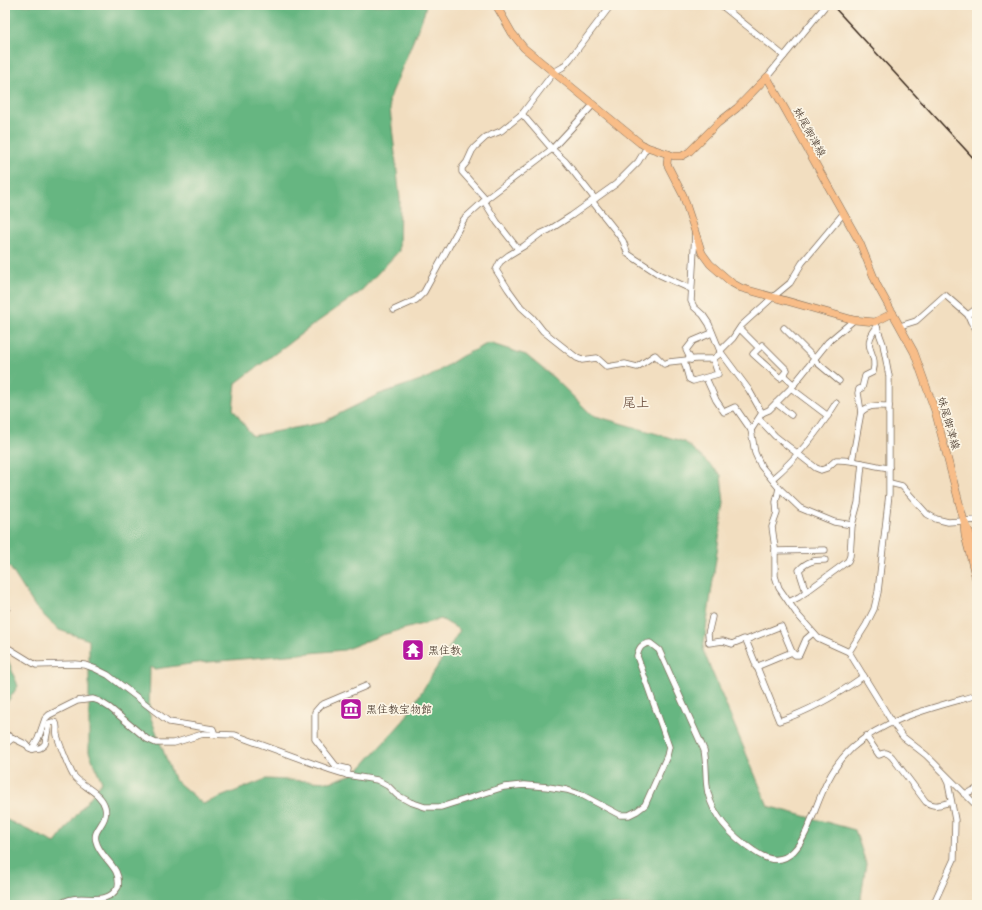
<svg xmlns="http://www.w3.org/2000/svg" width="982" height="910" font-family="'Balsamiq Sans','Klee One',sans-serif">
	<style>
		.forest { fill: #66b681; stroke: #507050; fill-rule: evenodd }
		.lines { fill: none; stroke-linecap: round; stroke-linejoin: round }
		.minor-casing { stroke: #7b6957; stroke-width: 7 }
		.major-casing { stroke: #7b6957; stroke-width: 8 }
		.minor { stroke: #fff; stroke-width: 5.5 }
		.major { stroke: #f8bd88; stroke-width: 7 }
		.rail { stroke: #3b2a1e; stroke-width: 1.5 }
		.labels { text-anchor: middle; stroke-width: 3.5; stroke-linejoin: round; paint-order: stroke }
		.street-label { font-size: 11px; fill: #3b2a1e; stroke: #fcf5e5 }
		.poi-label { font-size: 11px; fill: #3b2a1e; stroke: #fcf5e5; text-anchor: start }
		.quarter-label { font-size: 13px; font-weight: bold; fill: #755949; stroke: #fcf5e5 }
	</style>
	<rect width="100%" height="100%" fill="#fcf5e5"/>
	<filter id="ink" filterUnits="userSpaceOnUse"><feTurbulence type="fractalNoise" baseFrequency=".025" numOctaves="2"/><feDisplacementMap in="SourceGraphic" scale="8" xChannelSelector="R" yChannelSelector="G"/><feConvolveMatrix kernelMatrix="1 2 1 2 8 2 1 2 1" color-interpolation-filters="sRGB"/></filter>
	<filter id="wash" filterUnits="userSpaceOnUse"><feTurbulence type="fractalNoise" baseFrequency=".012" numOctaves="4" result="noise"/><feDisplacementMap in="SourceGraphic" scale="16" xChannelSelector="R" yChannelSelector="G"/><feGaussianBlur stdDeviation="0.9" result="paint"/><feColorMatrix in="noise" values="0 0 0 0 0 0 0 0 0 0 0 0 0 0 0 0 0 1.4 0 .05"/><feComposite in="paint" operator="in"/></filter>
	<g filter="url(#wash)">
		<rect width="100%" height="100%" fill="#f2dec0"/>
		<g class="forest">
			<path d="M5,5H426L424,14L389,100L400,199L399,251L359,293L313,325L236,383L233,409L252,436L321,423L377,395L429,377L462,356L489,343L526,355L554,378L592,415L685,442L721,475L724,503L703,650L768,806L855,830L866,863L860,905H5V819L55,843L102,782L89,752V640L59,630L36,608L9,566L5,569ZM441,619L460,630L404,720L356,773L330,782L266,779L203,804L174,779L149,713L150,667L155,669L197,663L344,650L382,635Z"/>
			<polygon points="5,652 18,686 6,704 5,703"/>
		</g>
	</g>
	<g filter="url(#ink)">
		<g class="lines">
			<g class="minor-casing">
				<g id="minor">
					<polyline points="721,5 784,56"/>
					<polyline points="767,77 826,5"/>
					<polyline points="522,114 552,149 565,161 595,199"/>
					<polyline points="647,147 638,162 616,184 571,216 549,230 540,234 524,246 509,255 500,262 496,270 508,289 521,307 532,317 543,331 577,358 582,360 597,358 607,367 625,364 637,367 655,355 664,364 669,362 696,359 713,359 721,353"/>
					<polyline points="486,199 462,172 462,168 467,162 472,151 475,147 486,137 501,131 522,114 554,72 563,67 570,59 611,5"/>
					<polyline points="484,201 497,222 518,249"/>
					<polyline points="592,201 615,230 623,241 628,254 660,275 691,289"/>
					<polyline points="695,233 691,301 694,307 703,315 709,324 720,351 749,390 762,413"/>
					<polyline points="394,310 416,300 424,292 464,219 486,199 552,149 593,105"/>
					<polyline points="968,315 977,308"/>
					<polyline points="900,326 916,321 945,295 968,315 971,322 977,330"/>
					<polyline points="784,328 815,359"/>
					<polyline points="740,329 759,348"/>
					<polyline points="720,351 733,338 741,326 773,297 790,283 802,263 843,214"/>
					<polyline points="691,360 686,350 693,341 712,333"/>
					<polyline points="814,360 839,381"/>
					<polyline points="684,361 689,379 693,381 718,374 713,359"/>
					<polyline points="783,375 780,378 753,354 762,345 787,370 783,375 794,385"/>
					<polyline points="706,378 716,400 724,412 735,407 751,430"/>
					<polyline points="791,388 828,416"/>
					<polyline points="776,403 791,415"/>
					<path d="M861,412L858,393L859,389L862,388L865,376L873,372C879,351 859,349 877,327"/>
					<path d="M759,419L775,436L816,468L821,470L827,468L836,460C854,459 871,466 889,468"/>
					<path d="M852,461L861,412C870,404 877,406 889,406"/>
					<path d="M772,479C798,457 818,432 836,403"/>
					<polyline points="890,483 902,486 927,514 936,519 948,522 977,520"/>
					<polyline points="779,488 776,502 777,513 772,527 775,548 775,576 779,588 797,614 818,638 849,652 892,722 903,737 926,755 977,806"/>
					<polyline points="852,525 834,522 800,508 779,488 761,466 755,453 751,430 762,413 769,410 791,388 828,342 854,320"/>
					<polyline points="775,551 825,550"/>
					<path d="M806,592L799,570C807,561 814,560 825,560"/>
					<polyline points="789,602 799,597 848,561 850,556 852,525 858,503 862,463"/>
					<polyline points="5,610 7,608"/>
					<polyline points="712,617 708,634 709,643 723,641 732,644 744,639 746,640"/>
					<polyline points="5,646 36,665 75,664 85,665 96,669 108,675 169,722 213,729 215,735"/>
					<path d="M792,652L781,626L746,640L779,721C810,711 837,695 864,676"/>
					<polyline points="849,652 866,625 874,609 878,592 889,494 889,376 883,344 875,322"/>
					<polyline points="756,667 792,652 795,655 799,655 806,639 813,633"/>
					<path d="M5,734L27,745L29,748L32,749L40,748L43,746L45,744L49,723L52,722L56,723C58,727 56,730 57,735C59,743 69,768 73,775C82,787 101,792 105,807C109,823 92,829 96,841C100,859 122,866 118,887C105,910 78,889 59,905"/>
					<path d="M866,736L879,755C885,752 887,752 892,757L926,802C935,808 942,804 951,802"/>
					<polyline points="5,743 8,742 13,738"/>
					<path d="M32,749L38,739L45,719L49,715L77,701L93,699L99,701L110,708L147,739L156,743H174L203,734L235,735L331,770L347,775L377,780L388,786L397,795L410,802L425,807H441L504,787L524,785L548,787L567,790L582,795L620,815H629L637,811L645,805L667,756L669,747L637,656C639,648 641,644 650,643L659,650L704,750C707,764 705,779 708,793C714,818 733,837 754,851C797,882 809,821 822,793C829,776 839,760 852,748C885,718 935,707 977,695"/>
					<polyline points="347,775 348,769 336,766 315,739 315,712 321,705 366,686"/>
					<polyline points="964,794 977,789"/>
					<polyline points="933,905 954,859 955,820 948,783 945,777"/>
				</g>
			</g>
			<g class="major-casing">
				<g id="major">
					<polyline points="496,5 512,33 524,48 640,143 647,147 674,156 682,156 689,152 718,123 737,108 767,77 860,243 877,285 914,352 935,411 964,521 970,533 977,561"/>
					<polyline points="668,154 667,164 683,195 702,253 710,264 732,283 741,288 854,320 875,322 893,313"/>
					<polyline points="964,525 965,536 977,583"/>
				</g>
			</g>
			<use href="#minor" class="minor"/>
			<use href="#major" class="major"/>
			<polyline class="rail" points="832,5 977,162"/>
		</g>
	</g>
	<defs>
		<g id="temple-square" transform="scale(1.15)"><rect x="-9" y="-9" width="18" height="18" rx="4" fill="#b5179e" stroke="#fcf5e5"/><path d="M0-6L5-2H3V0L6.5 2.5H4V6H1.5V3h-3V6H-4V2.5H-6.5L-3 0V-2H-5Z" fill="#fff"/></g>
		<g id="museum-square" transform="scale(1.15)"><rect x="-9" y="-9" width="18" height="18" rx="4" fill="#b5179e" stroke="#fcf5e5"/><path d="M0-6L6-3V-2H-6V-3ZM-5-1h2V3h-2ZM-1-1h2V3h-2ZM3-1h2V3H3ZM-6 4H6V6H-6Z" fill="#fff"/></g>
	</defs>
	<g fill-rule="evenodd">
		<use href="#temple-square" x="413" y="650"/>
		<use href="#museum-square" x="351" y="709"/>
	</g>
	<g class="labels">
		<g class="street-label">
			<text transform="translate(810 132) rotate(61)" y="4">妹尾御津線</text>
			<text transform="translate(949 423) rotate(74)" y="4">妹尾御津線</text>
		</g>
		<g class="poi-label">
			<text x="428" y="654">黒住教</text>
			<text x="366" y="713">黒住教宝物館</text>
		</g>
		<g class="quarter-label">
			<text x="636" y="407">尾上</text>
		</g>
	</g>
	<rect width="982" height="910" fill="none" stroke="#fcf5e5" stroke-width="20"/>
</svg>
